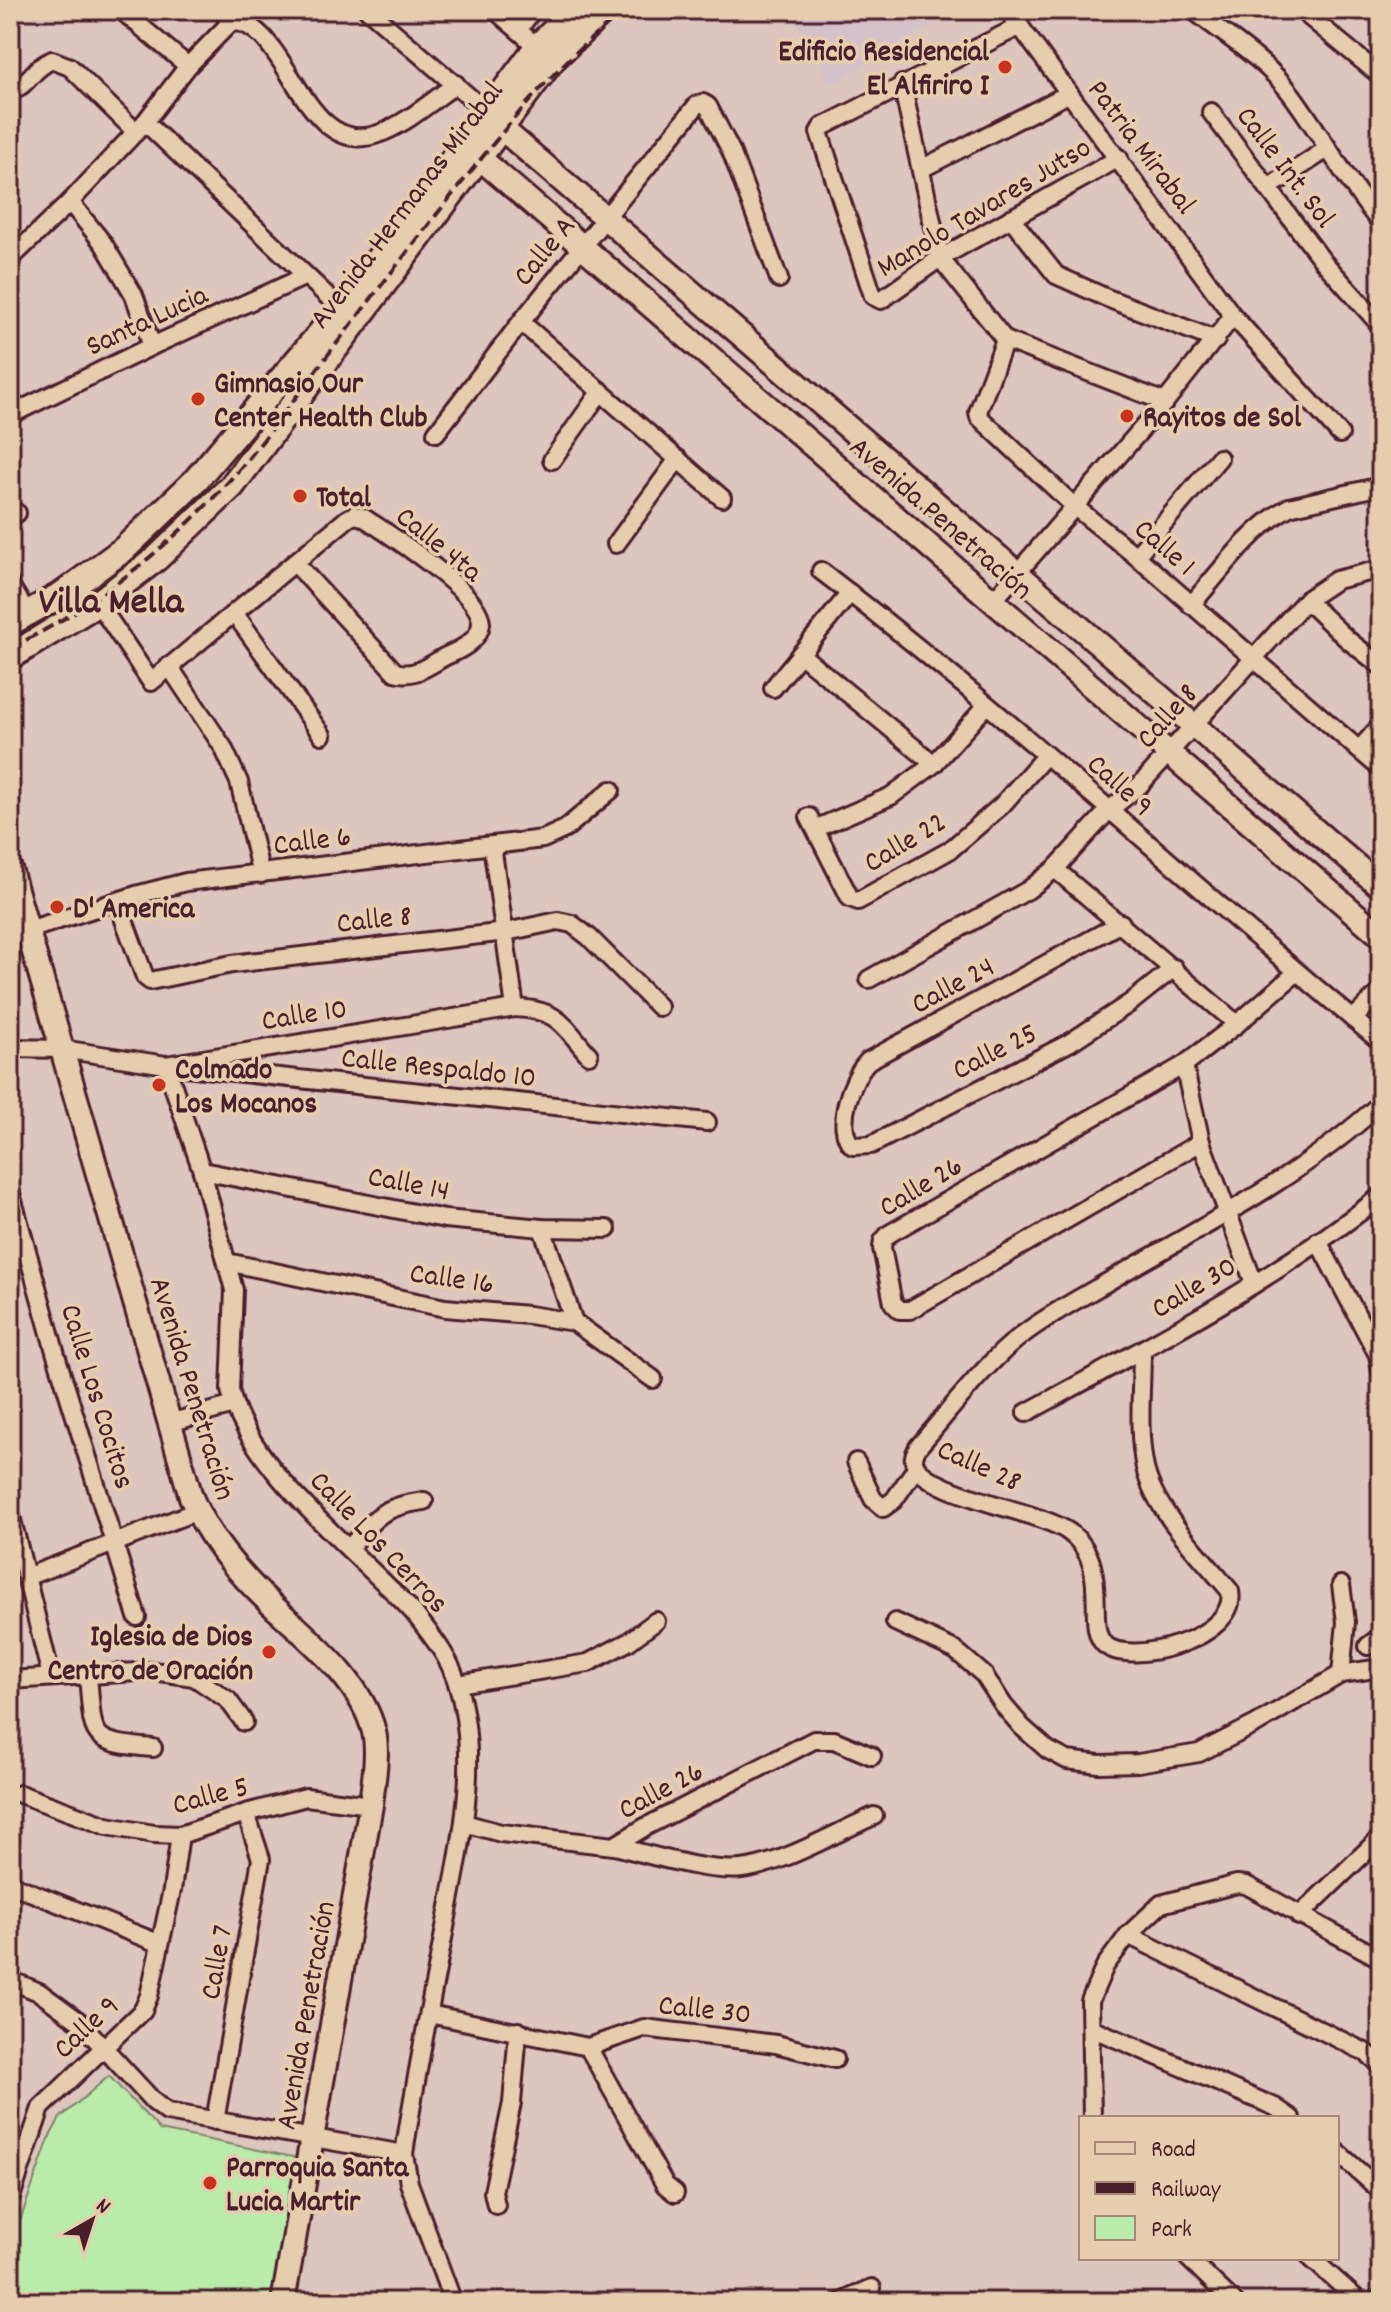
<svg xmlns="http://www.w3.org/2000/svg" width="1391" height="2312" font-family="Dekko,sans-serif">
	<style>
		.built { fill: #d5c1ca }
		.green { fill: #b9ebab; stroke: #82856b; stroke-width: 2 }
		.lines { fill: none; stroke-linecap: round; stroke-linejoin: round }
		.street-casing { stroke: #4a1f2b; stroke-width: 22 }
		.secondary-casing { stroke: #4a1f2b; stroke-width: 28 }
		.primary-casing { stroke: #4a1f2b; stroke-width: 30 }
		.street { stroke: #e6cdae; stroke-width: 16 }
		.secondary { stroke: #e6cdae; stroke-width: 22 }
		.primary { stroke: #e6cdae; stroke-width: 24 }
		.rail { stroke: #4a1f2b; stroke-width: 4; stroke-dasharray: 12 6; stroke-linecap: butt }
		.poi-dot { fill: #c8321e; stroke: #e6cdae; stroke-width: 3 }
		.labels { text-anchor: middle; stroke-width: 7; stroke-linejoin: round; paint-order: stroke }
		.poi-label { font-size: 30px; font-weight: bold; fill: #4a1f2b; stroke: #e6cdae; text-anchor: start }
		.street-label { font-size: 30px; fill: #4a1f2b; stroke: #e6cdae }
		.district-label { font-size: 38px; font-weight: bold; fill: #4a1f2b; stroke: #e6cdae }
	</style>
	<rect width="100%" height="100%" fill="#dcc6be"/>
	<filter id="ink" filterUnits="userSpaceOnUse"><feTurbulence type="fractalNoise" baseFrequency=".0125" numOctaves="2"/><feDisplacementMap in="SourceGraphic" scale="16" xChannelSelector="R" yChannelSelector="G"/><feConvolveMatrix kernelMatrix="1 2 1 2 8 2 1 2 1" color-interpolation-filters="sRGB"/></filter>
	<g filter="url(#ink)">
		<polygon class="built" points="791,10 958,10 830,85"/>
		<polygon class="green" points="109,2076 160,2130 303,2159 278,2302 19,2302 10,2249 50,2136 60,2118"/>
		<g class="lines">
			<g class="street-casing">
				<g id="street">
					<polyline points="121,10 188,66"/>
					<polyline points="221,10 231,22"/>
					<polyline points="368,10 487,112"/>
					<polyline points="495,10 542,51"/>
					<polyline points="1008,10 1233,316 1340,434"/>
					<path d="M1193,10C1226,36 1267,61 1292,95C1323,137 1347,183 1381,223"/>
					<polyline points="1301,10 1381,76"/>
					<polyline points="1020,26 822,127 819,132 873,296 881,300 940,258 1119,158"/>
					<polyline points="518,30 533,10"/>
					<polyline points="902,84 940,258 1005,340 1165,402"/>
					<path d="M10,92C30,84 31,69 52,60L70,67L136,132"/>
					<polyline points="1211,112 1322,260 1381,326"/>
					<polyline points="145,122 341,309"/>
					<polyline points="921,169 1068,94"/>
					<polyline points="1268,188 1327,149"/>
					<polyline points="70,202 103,243 134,295 152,346"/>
					<polyline points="1011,218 1056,275 1107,298 1216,340"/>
					<path d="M10,259L70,202L145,122L188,66L231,22C287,18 302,161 378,134C406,124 432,101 456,84"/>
					<polyline points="521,322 722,498"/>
					<polyline points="1005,340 978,412 979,417 1075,507 1136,556 1381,769"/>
					<polyline points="10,415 152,346 306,276"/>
					<polyline points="436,433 521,322 697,105 703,103 708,106 731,151 779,279"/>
					<polyline points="552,460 601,391"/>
					<polyline points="10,517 17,513"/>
					<polyline points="616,544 678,459"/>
					<polyline points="1136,556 1219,458"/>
					<path d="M821,571C1015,719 1192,887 1381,1042"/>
					<polyline points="10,585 27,613"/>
					<polyline points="1306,600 1348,640 1381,666"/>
					<polyline points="993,601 1165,402 1233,316"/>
					<path d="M98,603L151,682L347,519L354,515L363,517C388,534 483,593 481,624C479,641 460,650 446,656C429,665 415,678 395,672L295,563"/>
					<path d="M1191,605C1221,571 1250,529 1289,507L1381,486"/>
					<polyline points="235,614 322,735"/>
					<polyline points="800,654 934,764"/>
					<polyline points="169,666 223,747 239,782 261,874"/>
					<polyline points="773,688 850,593"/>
					<polyline points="1359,750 1381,725"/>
					<polyline points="809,817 850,898 858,901 950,850 1002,805 1046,755"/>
					<polyline points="817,828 891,796 934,764 986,706"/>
					<polyline points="492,845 515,1008"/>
					<polyline points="1055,869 1237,1024"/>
					<polyline points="117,901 145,977 150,981 232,964 506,932 558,921 572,924 589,937 659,1007"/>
					<path d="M1121,923L868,1061C852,1077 833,1129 853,1146L871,1145L1069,1043L1130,1003L1174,968"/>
					<polyline points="10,936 136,895 186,882 543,839 565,829 611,790"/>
					<polyline points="869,979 1028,890 1055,869 1108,811 1140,785 1306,600 1336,580 1381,569"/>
					<polyline points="1353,1019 1381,991"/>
					<path d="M10,1048L62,1049L166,1065L515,1008C559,1010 562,1024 589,1055"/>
					<polyline points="1184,1065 1201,1142 1254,1283"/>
					<polyline points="1201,1142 910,1310 900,1310 893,1303 882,1248 883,1241 889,1234 1184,1065 1237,1024 1296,973"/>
					<polyline points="202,1171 445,1219 542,1228 607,1229"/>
					<polyline points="10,1190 56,1355 137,1617"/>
					<polyline points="542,1228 574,1322"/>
					<polyline points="1318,1241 1378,1355 1381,1370"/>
					<polyline points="227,1262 445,1308 529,1315 574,1322 653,1379"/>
					<path d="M1142,1350C1142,1388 1137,1431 1145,1468C1155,1512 1202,1557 1230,1591C1239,1638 1129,1668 1104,1644C1084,1624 1113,1564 1069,1532C1041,1511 927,1495 915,1464C912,1458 915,1453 918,1447C949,1412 985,1363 1022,1335C1052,1312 1088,1294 1121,1274C1210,1223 1305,1173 1381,1103"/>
					<path d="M1026,1413C1147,1347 1272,1282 1381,1196"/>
					<polyline points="169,1423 234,1405"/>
					<polyline points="856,1462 873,1499 883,1508 894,1500 916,1468"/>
					<polyline points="10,1512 51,1676"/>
					<path d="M349,1549C376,1516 381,1507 424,1501"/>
					<polyline points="26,1577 197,1511"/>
					<polyline points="895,1622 955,1650 984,1675 1004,1706 1022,1727 1048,1750 1067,1760 1099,1764 1138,1763 1199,1753 1256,1724 1341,1674 1381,1668"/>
					<polyline points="1368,1646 1381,1636"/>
					<polyline points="1341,1674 1346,1622 1341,1585"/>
					<path d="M88,1676C94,1738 86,1742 153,1748"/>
					<polyline points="10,1680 153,1671 194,1677 228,1700 244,1722"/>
					<polyline points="458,1684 588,1663 628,1642 656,1621"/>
					<polyline points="20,1794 107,1826 154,1834 180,1835 246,1813 306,1797 371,1805"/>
					<polyline points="464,1823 501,1833 614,1846 645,1827 814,1740 834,1740 872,1756"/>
					<path d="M614,1846C649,1854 707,1873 742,1869C783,1864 835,1833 874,1816"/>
					<polyline points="10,1884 158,1943"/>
					<polyline points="1299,1916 1381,1837"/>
					<polyline points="1128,1935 1367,2053 1381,2065"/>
					<polyline points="10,1980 39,1992 80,2022 154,2102 167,2112 404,2154"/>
					<polyline points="429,2014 588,2047 644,2028 776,2044 835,2059"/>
					<polyline points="1091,2028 1275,2107 1291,2118"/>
					<polyline points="588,2047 665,2185 675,2193"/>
					<polyline points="1092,2118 1090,2001 1105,1966 1128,1935 1161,1904 1237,1884 1246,1885 1381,1959"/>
					<polyline points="215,2121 261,1859 246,1813"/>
					<polyline points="1337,2152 1381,2191"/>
					<polyline points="10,2200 41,2108 143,2010 149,1996 172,1890 180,1835"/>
					<polyline points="496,2205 493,2192 512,2103 518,2031"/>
					<polyline points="1188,2258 1234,2302"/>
					<polyline points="1311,2258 1360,2302"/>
					<path d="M453,2302L409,2183L404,2154C415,2080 430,2006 444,1933C459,1851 483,1761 456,1680C448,1655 430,1634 414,1613C358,1552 249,1471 230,1390L234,1290L202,1171L166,1065L707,1122"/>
					<polyline points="841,2302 872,2288"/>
					<polyline points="1377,2302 1381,2297"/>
				</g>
			</g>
			<g class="secondary-casing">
				<g id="secondary">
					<polyline points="490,116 500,127 1381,887"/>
					<polyline points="467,147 1381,936"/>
					<path d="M10,869L191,1497C208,1538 239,1574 271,1604C308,1639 362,1681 374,1732C379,1754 373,1783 371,1805L283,2302"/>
				</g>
			</g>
			<g class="primary-casing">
				<g id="primary">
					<polyline points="10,623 64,593 124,549 194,482 341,309 537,47 576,10"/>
					<polyline points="10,657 98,603 157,558 232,486 552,60 604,10"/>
				</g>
			</g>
			<use href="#street" class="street"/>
			<use href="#secondary" class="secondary"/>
			<use href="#primary" class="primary"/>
			<path class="rail" d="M10,648C97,606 175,543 238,471C272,431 302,388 334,347C377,291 420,235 464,180C517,114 558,62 626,10"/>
		</g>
	</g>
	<g class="poi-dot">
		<circle cx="1005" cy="67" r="8"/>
		<circle cx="198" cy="399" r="8"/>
		<circle cx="1127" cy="416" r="8"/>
		<circle cx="300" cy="496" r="8"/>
		<circle cx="57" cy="907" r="8"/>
		<circle cx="159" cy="1085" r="8"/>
		<circle cx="269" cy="1652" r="8"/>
		<circle cx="210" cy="2183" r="8"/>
	</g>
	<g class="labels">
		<g class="poi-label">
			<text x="989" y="60" text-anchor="end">Edificio Residencial<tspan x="989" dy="34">El Alfiriro I</tspan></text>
			<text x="214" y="392">Gimnasio Our<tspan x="214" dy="34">Center Health Club</tspan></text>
			<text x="1143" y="426">Rayitos de Sol</text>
			<text x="316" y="506">Total</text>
			<text x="73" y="917">D' America</text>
			<text x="175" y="1078">Colmado<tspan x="175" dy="34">Los Mocanos</tspan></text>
			<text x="253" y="1645" text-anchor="end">Iglesia de Dios<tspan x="253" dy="34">Centro de Oración</tspan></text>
			<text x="226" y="2176">Parroquia Santa<tspan x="226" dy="34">Lucia Martir</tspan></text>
		</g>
		<g class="street-label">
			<text transform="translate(1143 146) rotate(53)" y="10">Patria Mirabal</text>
			<text transform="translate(1287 166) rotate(53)" y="10">Calle Int. Sol</text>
			<text transform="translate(405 204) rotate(-53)" y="10">Avenida Hermanas Mirabal</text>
			<text transform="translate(983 206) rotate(-31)" y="10">Manolo Tavares Jutso</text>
			<text transform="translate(543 250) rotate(-51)" y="10">Calle A</text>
			<text transform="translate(146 319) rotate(-25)" y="10">Santa Lucia</text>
			<text transform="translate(942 517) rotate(41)" y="10">Avenida Penetración</text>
			<text transform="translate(440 543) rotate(39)" y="10">Calle 4ta</text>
			<text transform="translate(1166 546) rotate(41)" y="10">Calle 1</text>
			<text transform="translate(1166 715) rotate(-48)" y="10">Calle 8</text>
			<text transform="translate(1121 784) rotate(42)" y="10">Calle 9</text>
			<text transform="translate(312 839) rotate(-7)" y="10">Calle 6</text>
			<text transform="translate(904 841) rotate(-31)" y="10">Calle 22</text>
			<text transform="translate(374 918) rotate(-6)" y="10">Calle 8</text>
			<text transform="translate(952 984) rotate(-28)" y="10">Calle 24</text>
			<text transform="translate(304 1013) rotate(-9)" y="10">Calle 10</text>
			<text transform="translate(994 1050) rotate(-27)" y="10">Calle 25</text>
			<text transform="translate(439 1066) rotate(6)" y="10">Calle Respaldo 10</text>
			<text transform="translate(409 1182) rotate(11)" y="10">Calle 14</text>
			<text transform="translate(920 1185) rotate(-31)" y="10">Calle 26</text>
			<text transform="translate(452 1277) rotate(8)" y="10">Calle 16</text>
			<text transform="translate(1193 1286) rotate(-31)" y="10">Calle 30</text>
			<text transform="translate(194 1388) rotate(73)" y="10">Avenida Penetración</text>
			<text transform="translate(99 1396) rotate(73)" y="10">Calle Los Cocitos</text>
			<text transform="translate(980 1464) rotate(24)" y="10">Calle 28</text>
			<text transform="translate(380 1541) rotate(46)" y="10">Calle Los Cerros</text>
			<text transform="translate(660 1789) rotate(-28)" y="10">Calle 26</text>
			<text transform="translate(210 1794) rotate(-15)" y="10">Calle 5</text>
			<text transform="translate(215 1962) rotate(-80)" y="10">Calle 7</text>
			<text transform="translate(705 2008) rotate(6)" y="10">Calle 30</text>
			<text transform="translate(304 2015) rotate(-80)" y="10">Avenida Penetración</text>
			<text transform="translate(85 2026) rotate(-43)" y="10">Calle 9</text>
		</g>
		<g class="district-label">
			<text x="111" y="612">Villa Mella</text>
		</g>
	</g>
	<rect width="1391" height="2312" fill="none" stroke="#e6cdae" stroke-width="40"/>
	<rect x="20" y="20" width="1351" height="2272" fill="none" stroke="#4a1f2b" stroke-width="3" filter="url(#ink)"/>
	<rect x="1079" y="2116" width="260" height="144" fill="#e6cdae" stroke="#a8877a" stroke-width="2"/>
	<rect x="1095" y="2142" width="40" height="12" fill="#e6cdae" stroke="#a8877a" stroke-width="2"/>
	<text x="1151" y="2156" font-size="24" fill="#4a1f2b">Road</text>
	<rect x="1095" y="2182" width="40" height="12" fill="#4a1f2b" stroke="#a8877a" stroke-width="2"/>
	<text x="1151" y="2196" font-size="24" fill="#4a1f2b">Railway</text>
	<rect x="1095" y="2216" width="40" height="24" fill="#b9ebab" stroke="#a8877a" stroke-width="2"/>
	<text x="1151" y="2236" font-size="24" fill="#4a1f2b">Park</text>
	<g transform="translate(92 2220) rotate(39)" stroke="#e6cdae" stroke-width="6" paint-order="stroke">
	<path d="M0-6L14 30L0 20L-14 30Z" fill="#4a1f2b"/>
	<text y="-12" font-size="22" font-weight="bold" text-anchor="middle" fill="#4a1f2b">N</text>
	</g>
</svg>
